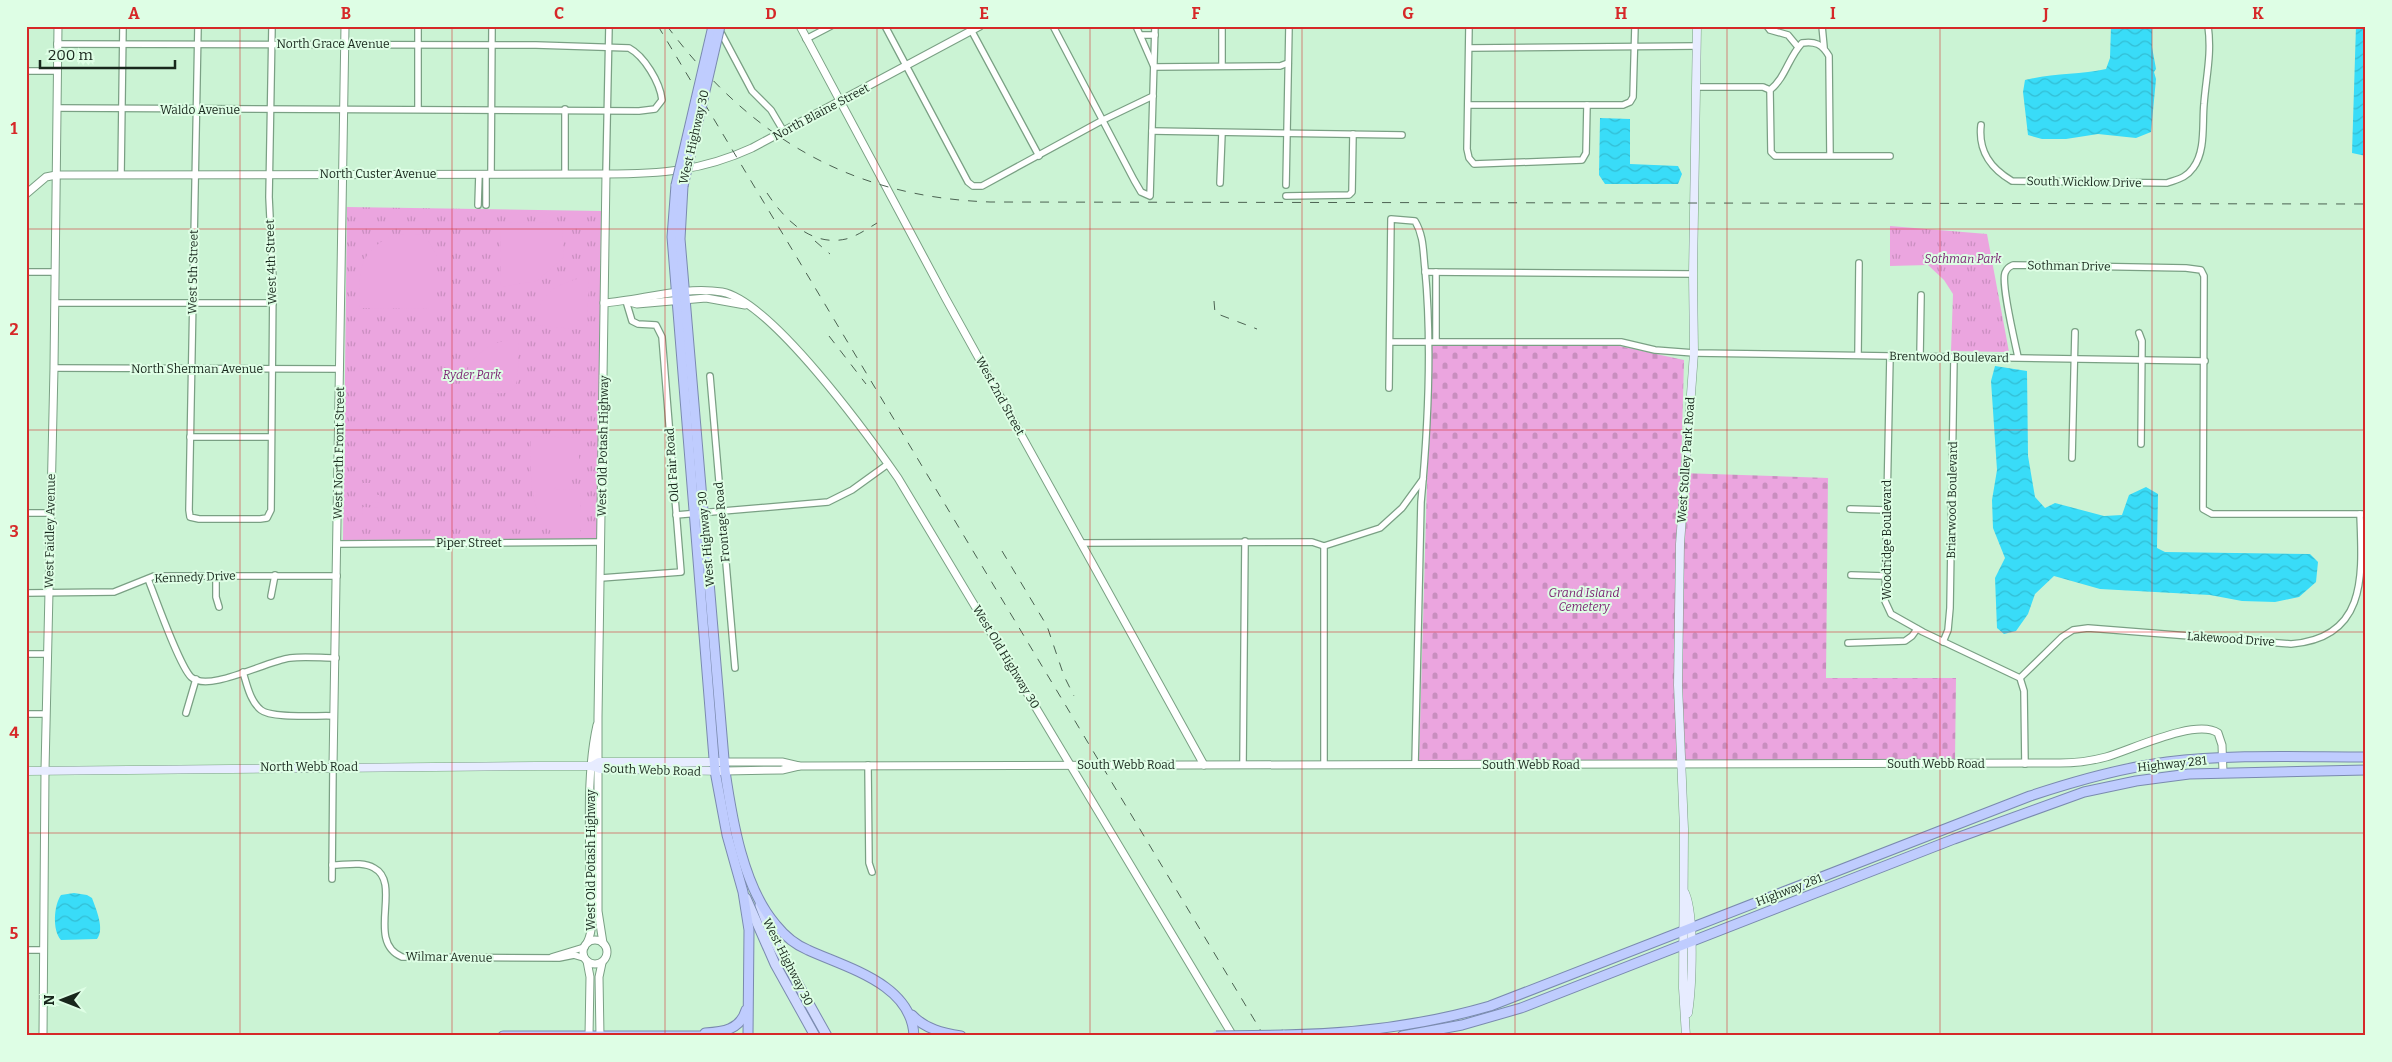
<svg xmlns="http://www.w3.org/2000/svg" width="2392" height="1062" font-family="Bitter,serif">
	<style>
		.grass { fill: url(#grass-tufts) }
		.cemetery { fill: url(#cemetery-stones) }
		.pitch { fill: #eba5df }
		.water { fill: url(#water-waves) }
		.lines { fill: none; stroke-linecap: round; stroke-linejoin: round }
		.minor-casing { stroke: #7aa084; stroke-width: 8 }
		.tertiary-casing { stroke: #7aa084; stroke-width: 9 }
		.secondary-casing { stroke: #7aa084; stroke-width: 9 }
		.primary-casing { stroke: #7a8aaf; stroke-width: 11 }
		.trunk-casing { stroke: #7a8aaf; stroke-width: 11 }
		.minor { stroke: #fff; stroke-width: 5.5 }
		.tertiary { stroke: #fff; stroke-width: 7 }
		.secondary { stroke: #e7ecff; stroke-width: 8 }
		.primary { stroke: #cfd9fe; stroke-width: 9 }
		.trunk { stroke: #bfccfe; stroke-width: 9 }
		.rail { stroke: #4c6252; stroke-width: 1; stroke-dasharray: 9 9; stroke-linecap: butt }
		.trunk-bridge-casing { stroke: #7a8aaf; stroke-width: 11; stroke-linecap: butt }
		.trunk-bridge { stroke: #bfccfe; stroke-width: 9 }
		.grid { fill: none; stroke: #d62828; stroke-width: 1; stroke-opacity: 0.55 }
		.labels { text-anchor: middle; stroke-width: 4; stroke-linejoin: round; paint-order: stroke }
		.street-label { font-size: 12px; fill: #18271c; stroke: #defee5 }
		.park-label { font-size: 12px; font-style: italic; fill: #7a1f71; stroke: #defee5 }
		.neatline { fill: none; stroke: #d62828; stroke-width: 2 }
		.grid-label { font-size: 16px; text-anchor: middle; font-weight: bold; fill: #d62828 }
	</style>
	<defs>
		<pattern id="grass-tufts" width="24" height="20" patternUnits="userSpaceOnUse" patternTransform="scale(1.25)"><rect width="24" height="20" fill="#eba5df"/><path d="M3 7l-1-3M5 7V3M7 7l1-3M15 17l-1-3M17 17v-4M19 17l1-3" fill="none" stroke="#c98ebf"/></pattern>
		<pattern id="cemetery-stones" width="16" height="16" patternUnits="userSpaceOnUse" patternTransform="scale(1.25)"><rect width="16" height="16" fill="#eba5df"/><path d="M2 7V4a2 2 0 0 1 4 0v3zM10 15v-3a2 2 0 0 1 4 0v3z" fill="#c98ebf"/></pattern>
		<pattern id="water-waves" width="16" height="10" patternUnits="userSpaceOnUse" patternTransform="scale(1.25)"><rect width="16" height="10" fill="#39dcf8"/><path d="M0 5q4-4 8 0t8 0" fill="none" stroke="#32bdd4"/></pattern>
	</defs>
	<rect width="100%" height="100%" fill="#cbf3d4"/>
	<g class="grass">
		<polygon points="347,207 601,211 598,539 343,540"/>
		<polygon points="1890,226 1987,234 2009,352 1951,351 1953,294 1944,280 1928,265 1890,266"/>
	</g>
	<polygon class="cemetery" points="1431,345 1619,346 1684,360 1681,473 1828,478 1826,678 1956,678 1955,760 1419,761"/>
	<g class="pitch">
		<polygon points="562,222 564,257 537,281 501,287 500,227 504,223"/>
		<path d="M394,234L425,235L437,256V303L430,309L360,308C359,269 357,254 394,234Z"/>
		<polygon points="1961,246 1983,247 1983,259 1961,259"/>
		<path d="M577,279H589L587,326L583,330L535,325C537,299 552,285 577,279Z"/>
		<path d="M508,340H518C518,398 523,395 465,392C461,365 483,344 508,340Z"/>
		<path d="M534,436L579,438V462L554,489L575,490L581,494L580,535H555C527,511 531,475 531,441Z"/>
		<rect x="363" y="483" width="16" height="7"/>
		<polygon points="363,495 379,495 379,503 363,502"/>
		<polygon points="363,507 378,508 378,515 362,515"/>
		<rect x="362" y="520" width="16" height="7"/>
	</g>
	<g class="water">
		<path d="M2111,26H2152V47L2156,69L2154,72L2156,79L2151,132L2136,138L2098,134L2066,139H2042L2028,135L2023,92L2025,80C2052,73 2080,75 2106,69L2110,58Z"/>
		<polygon points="2356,26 2366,26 2366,156 2352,153"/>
		<polygon points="1600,118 1630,119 1630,164 1678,166 1682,174 1678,184 1605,184 1599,175"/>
		<polygon points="1995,366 2027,371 2028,456 2035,497 2045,508 2055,503 2104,516 2122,515 2129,495 2146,487 2158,494 2157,548 2165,552 2310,554 2318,562 2316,582 2299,597 2275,602 2242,601 2210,595 2100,589 2054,576 2035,594 2028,614 2016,631 2004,634 1997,628 1995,578 2005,558 1993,528 1992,500 1997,470 1991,381"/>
		<path d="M74,893L87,895L92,898C96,909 105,929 97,939L61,940C52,930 54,905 61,895Z"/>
	</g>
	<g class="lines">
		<g class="minor-casing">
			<g id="minor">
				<polyline points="198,26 189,510 190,517 199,519 260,519 267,518 271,510 273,280 269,197 272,26"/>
				<polyline points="885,26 968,182 973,186 982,186 1103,120 1153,96"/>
				<polyline points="969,26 1039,156"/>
				<polyline points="1053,26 1134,180 1141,192 1150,196 1155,26"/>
				<polyline points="1136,26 1154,67 1280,66 1288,63"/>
				<polyline points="1222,26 1222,66"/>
				<polyline points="1469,26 1467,149 1469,158 1474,164 1582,160 1586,153 1587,105"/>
				<polyline points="1767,26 1770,30 1788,35 1798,47"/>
				<polyline points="1822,26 1824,47"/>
				<polyline points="719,29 752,91 771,110 784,132"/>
				<polyline points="1141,35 1155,35"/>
				<polyline points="806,39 831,26"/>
				<polyline points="1469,48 1697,46"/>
				<polyline points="26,71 57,71"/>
				<polyline points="1696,87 1763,87 1770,90"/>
				<polyline points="1468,105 1623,105 1630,102 1633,97 1635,26"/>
				<path d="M57,108L639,111L655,109L662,100C660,82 644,56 629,48L536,45L57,44"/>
				<polyline points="418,109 418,26"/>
				<path d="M1981,125C1978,151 1990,168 2012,181L2167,183C2178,179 2186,178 2193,168C2206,151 2202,124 2204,104C2206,77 2212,54 2208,26"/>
				<polyline points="1152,131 1402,135"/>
				<path d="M1830,156L1829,56C1822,44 1815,41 1802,43C1788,58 1786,77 1770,90L1771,152L1775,156H1890"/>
				<polyline points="121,174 123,26"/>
				<polyline points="491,174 492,26"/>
				<polyline points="565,174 565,109"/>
				<polyline points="606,174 609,26"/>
				<polyline points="1220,183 1222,133"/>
				<polyline points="1286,185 1289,26"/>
				<polyline points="1286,196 1349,195 1352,192 1353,134"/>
				<polyline points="478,205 479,174"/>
				<polyline points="486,205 486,174"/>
				<polyline points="26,272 55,272"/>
				<polyline points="1425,272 1693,274"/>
				<polyline points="55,303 273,303"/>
				<polyline points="2139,333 2142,341 2141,444"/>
				<polyline points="1436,341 1436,272"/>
				<polyline points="1391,342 1621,342 1655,350 1694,353 2205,361"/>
				<polyline points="1858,355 1859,263"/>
				<polyline points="1890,356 1885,601 1891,614 1923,632 2020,678 2024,691 2025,764"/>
				<polyline points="1920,356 1921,295"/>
				<path d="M2018,357C2015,342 2001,285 2005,273C2007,268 2009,267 2013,265L2186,268L2201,270L2204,276L2203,509L2212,514H2366"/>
				<polyline points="54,368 340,369"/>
				<polyline points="710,376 735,668"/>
				<path d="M1389,388L1391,219L1415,221C1424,236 1423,252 1425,269C1432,343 1428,428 1421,502L1415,765"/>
				<polyline points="190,437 271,437"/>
				<polyline points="2072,458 2075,332"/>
				<polyline points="1850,509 1886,510"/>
				<polyline points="26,513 51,513"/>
				<polyline points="676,515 828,502 852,490 888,464"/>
				<polyline points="1081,543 1312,542 1324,546 1380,528 1402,508 1423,479"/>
				<polyline points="337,544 601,542"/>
				<polyline points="1851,575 1885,576"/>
				<polyline points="216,576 216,597 219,607"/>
				<polyline points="601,578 681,572 662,337 656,325 638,324 632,321 626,301"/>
				<path d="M148,579C156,599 179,665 191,677C208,693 266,661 290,658C304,656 321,658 336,658"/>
				<polyline points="26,593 114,592 154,576 337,576"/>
				<polyline points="271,596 275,575"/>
				<polyline points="1943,642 1948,630 1950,608 1954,357"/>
				<polyline points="1848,643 1905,641 1912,636 1917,629"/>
				<polyline points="26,654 48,654"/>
				<path d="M243,672C247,685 250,701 261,710C272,719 319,715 334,716"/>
				<path d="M2020,678L2062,637L2073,630L2088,628L2291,644C2369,638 2362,572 2360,514"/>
				<polyline points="186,713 196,679"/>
				<polyline points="26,714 46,714"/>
				<polyline points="868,765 869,863 872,872"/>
				<polyline points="1243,765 1245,541"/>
				<polyline points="1324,765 1324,546"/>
				<path d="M332,865C345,865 363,861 374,868C403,883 365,942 402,957L559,958L574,955L584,958"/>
				<polyline points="332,879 333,767"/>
				<polyline points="26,950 44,950"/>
				<polyline points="552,957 585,947"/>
			</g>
		</g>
		<g class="tertiary-casing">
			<g id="tertiary">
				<polyline points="800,26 946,299 1204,765"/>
				<path d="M26,194L46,177L56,175L606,174C660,174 702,171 752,148L980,26"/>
				<polyline points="626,301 637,304 706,298 745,305"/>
				<path d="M604,303C642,300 683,286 722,292C771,301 868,435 898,478L1233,1036"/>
				<path d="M724,762H782L799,766L2060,763C2075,763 2091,761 2106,757C2131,750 2196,718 2218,733L2222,745L2223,772"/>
				<polyline points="333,767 345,26"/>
				<polyline points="725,771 782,770 799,766"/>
				<circle cx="595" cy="952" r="12"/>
				<path d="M587,943C596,925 590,903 590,883C590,833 586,774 597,725"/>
				<polyline points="603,943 598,911 598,717 606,174"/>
				<polyline points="587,961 590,977 589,1036"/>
				<polyline points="43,1036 45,770 54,368 58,26"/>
				<polyline points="600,1036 599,977 602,963"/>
			</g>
		</g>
		<g class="secondary-casing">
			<g id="secondary">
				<polyline points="592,766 599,762 724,762"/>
				<polyline points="26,771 537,766 592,766 600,769 725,771"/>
				<path d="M1685,893C1695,915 1692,988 1688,1013"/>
				<polyline points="1686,1036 1683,988 1684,829 1678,685 1680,544 1694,353 1693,274 1697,26"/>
			</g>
		</g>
		<g class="primary-casing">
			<g id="primary">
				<polyline points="746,898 775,964 815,1036"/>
				<polyline points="760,905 774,941 827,1036"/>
			</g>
		</g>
		<g class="trunk-casing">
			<g id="trunk">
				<polyline points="676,185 672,237 715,771 727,835 743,892 749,930 748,1036"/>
				<path d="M683,186L680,239L725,771C732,819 743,887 776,925C784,935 796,945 808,950C847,968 912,984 914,1036"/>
				<path d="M912,1015C925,1029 943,1033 961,1036"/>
				<path d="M705,1033C723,1032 740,1030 746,1010"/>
				<path d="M1283,1035C1354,1034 1421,1026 1490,1006L2030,796C2075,781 2120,768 2167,762C2232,754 2300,757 2366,757"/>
				<polyline points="503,1036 710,1036"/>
				<polyline points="1402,1036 1462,1025 1521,1008 1954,839 2084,792 2136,781 2189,774 2366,770"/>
			</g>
		</g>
		<use href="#minor" class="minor"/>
		<use href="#tertiary" class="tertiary"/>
		<use href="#secondary" class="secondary"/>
		<use href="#primary" class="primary"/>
		<use href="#trunk" class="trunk"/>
		<g class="rail">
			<polyline points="658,26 1264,1036"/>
			<path d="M667,26C750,137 850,197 990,202L2366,204"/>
			<path d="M767,193C784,219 811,247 846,239C857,236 867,229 877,223"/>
			<polyline points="815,241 830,254"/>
			<polyline points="1214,301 1215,313 1257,329"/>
			<polyline points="829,336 866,384"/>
			<polyline points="1002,551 1047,626 1064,676 1074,696"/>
		</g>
		<g class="trunk-bridge-casing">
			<g id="trunk-bridge">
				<polyline points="676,185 713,26"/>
				<polyline points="683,186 720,26"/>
				<polyline points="1216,1036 1283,1035"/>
			</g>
		</g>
		<use href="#trunk-bridge" class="trunk-bridge"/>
	</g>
	<path class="grid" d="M240,26V1036M452,26V1036M665,26V1036M877,26V1036M1090,26V1036M1302,26V1036M1515,26V1036M1727,26V1036M1940,26V1036M2152,26V1036M26,229H2366M26,430H2366M26,632H2366M26,833H2366"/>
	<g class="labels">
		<g class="street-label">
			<text x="333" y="48">North Grace Avenue</text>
			<text x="200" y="114">Waldo Avenue</text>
			<text transform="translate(821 112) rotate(-28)" y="4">North Blaine Street</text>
			<text transform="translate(694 137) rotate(-77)" y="4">West Highway 30</text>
			<text x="378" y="178">North Custer Avenue</text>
			<text transform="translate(2084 182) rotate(1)" y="4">South Wicklow Drive</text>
			<text transform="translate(271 262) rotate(-92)" y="4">West 4th Street</text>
			<text transform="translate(2069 266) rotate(1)" y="4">Sothman Drive</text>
			<text transform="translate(193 272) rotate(-89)" y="4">West 5th Street</text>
			<text transform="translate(1949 357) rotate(1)" y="4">Brentwood Boulevard</text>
			<text x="197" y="373">North Sherman Avenue</text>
			<text transform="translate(1000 396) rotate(61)" y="4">West 2nd Street</text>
			<text transform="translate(603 446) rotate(-89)" y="4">West Old Potash Highway</text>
			<text transform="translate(339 453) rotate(-89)" y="4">West North Front Street</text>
			<text transform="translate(1686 460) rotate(-86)" y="4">West Stolley Park Road</text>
			<text transform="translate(672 465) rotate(-94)" y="4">Old Fair Road</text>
			<text transform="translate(1952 500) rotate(-89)" y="4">Briarwood Boulevard</text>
			<text transform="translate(722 522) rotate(-95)" y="4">Frontage Road</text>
			<text transform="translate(50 531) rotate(-89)" y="4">West Faidley Avenue</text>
			<text transform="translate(706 539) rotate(-95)" y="4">West Highway 30</text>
			<text transform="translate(1887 540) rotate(-90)" y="4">Woodridge Boulevard</text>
			<text x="469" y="547">Piper Street</text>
			<text transform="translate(195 577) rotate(-2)" y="4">Kennedy Drive</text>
			<text transform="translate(2231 639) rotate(4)" y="4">Lakewood Drive</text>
			<text transform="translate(1006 657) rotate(59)" y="4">West Old Highway 30</text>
			<text x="1936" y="768">South Webb Road</text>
			<text transform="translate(2172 764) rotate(-6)" y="4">Highway 281</text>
			<text x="1126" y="769">South Webb Road</text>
			<text x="1531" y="769">South Webb Road</text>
			<text x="309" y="771">North Webb Road</text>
			<text transform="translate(652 770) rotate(2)" y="4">South Webb Road</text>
			<text transform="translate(591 860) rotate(-90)" y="4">West Old Potash Highway</text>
			<text transform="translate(1789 890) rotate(-21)" y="4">Highway 281</text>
			<text transform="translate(449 957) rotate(1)" y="4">Wilmar Avenue</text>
			<text transform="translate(788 962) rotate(63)" y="4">West Highway 30</text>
		</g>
		<g class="park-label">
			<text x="1963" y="263">Sothman Park</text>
			<text x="472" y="379">Ryder Park</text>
			<text x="1584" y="597">Grand Island<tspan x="1584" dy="14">Cemetery</tspan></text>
		</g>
	</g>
	<rect width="2392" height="1062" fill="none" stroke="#defee5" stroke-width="55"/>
	<g transform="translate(62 1000) rotate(270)" stroke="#defee5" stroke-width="4" paint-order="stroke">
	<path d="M0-4L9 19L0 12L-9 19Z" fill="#18271c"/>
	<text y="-8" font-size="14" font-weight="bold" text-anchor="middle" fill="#18271c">N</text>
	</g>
	<path d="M40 60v8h135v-8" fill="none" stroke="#18271c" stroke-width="2.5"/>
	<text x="48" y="60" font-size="15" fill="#18271c" stroke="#defee5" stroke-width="4" paint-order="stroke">200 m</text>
	<rect x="28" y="28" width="2336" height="1006" class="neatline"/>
	<g class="grid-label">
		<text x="134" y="19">A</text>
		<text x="346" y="19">B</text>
		<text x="559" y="19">C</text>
		<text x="771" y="19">D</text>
		<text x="984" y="19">E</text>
		<text x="1196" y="19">F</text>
		<text x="1408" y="19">G</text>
		<text x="1621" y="19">H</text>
		<text x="1833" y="19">I</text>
		<text x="2046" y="19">J</text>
		<text x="2258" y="19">K</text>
		<text x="14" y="134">1</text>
		<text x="14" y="335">2</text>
		<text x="14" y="537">3</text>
		<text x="14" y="738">4</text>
		<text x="14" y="939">5</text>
	</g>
</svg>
